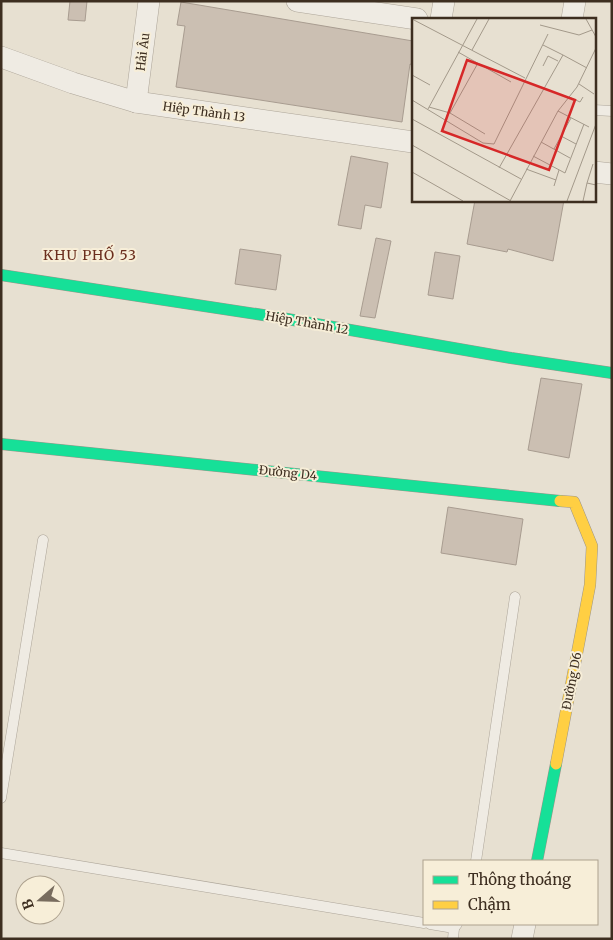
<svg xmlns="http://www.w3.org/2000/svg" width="613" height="940" font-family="Merriweather,serif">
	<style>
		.building { fill: #cbbfb2; stroke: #a89c90 }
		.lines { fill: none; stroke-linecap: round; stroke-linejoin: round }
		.lane-casing { stroke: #ada599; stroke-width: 11 }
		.street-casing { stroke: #ada599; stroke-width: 22 }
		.fast-casing { stroke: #9c958a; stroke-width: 12 }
		.slow-casing { stroke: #9c958a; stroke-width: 12 }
		.lane { stroke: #efebe3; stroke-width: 10 }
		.street { stroke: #efebe3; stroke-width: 21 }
		.fast { stroke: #16e098; stroke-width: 11 }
		.slow { stroke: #ffcf43; stroke-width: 11 }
		.labels { text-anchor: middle; stroke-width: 4; stroke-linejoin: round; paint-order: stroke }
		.street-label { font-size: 12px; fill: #3d2e20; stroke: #f7eed8 }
		.neighbourhood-label { font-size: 14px; letter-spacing: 1px; fill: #6b2e1e; stroke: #f7eed8 }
		.inset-road { fill: none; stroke: #a3998a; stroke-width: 1 }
		.view { fill: #d62828; fill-opacity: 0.15; stroke: #d62828; stroke-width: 2.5 }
		.inset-edge { fill: none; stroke: #3d2e20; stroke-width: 2.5 }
	</style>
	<rect width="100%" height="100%" fill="#e7e0d1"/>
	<g class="building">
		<polygon points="70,1 87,1 85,21 68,20"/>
		<polygon points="181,2 413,41 413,65 410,64 402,122 176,87 185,26 177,25"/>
		<polygon points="351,156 388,163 381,208 365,205 361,229 338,225"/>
		<polygon points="475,200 564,200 553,261 508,249 507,252 467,244"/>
		<polygon points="376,238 391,241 375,318 360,316"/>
		<polygon points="240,249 281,255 276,290 235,284"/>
		<polygon points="435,252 460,256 453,299 428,295"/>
		<polygon points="541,378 582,384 569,458 528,450"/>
		<polygon points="448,507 523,519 516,565 441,553"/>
	</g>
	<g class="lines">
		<g class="lane-casing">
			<g id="lane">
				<polyline points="594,110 612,111"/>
				<polyline points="1,798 43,540"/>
				<polyline points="1,853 424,923"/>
				<polyline points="476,861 515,597"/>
				<polyline points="430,924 454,928 457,924"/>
				<polyline points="453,939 454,928"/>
			</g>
		</g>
		<g class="street-casing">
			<g id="street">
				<polyline points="297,1 417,19"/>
				<polyline points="441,19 444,1"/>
				<polyline points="572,19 575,1"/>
				<polyline points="1,57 73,83 136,102 413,142"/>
				<polyline points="136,102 149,1"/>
				<polyline points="594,172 612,174"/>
				<polyline points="522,939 525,924"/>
			</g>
		</g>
		<g class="fast-casing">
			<g id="fast">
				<polyline points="1,275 276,317 511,358 612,373"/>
				<polyline points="1,444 560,501"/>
				<polyline points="537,861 556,764"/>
			</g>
		</g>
		<g class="slow-casing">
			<polyline id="slow" points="556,764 590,585 592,546 574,502 560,501"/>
		</g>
		<use href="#lane" class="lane"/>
		<use href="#street" class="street"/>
		<use href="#fast" class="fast"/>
		<use href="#slow" class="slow"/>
	</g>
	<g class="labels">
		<g class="street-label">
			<text transform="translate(143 52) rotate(-83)" y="4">Hải Âu</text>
			<text transform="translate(204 112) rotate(8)" y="4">Hiệp Thành 13</text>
			<text transform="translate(307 323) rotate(10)" y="4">Hiệp Thành 12</text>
			<text transform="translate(288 473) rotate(6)" y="4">Đường D4</text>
			<text transform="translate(572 681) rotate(-79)" y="4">Đường D6</text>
		</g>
		<g class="neighbourhood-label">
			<text x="90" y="260">KHU PHỐ 53</text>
		</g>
	</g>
	<g transform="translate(412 18)">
		<rect width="184" height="184" fill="#e7e0d1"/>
		<path class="inset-road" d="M0,1L113,60M174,1L184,19M128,7L167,17L180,12M131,27L151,37M60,32L77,1M46,34L99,64M66,45L38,95L73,116M131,48L136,38L146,43M0,57L18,67M167,66L182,76M157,79L168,84L171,79M0,82L71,125L82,126L136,16M17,89L38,95M16,91L65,1M146,93L177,109M0,101L109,161M149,118L164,126M129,124L158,140M0,127L99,183M142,131L159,100M121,138L153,155L172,106M87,150L151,37L175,50M114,151L144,162M0,154L51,183M175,165L181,146M142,168L147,152M98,183L146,93L165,69L184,30M155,183L184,106M171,183L175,165L184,167"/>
		<path class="view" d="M55,42L163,82L137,152L30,113Z"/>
		<rect width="184" height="184" class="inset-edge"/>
	</g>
	<rect width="613" height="940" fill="none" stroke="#3d2e20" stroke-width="5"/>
	<rect x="423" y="860" width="175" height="65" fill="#f7eed8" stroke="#ada18e"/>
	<rect x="433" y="876" width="25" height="8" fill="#16e098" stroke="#ada18e"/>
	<text x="468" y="885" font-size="15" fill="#3d2e20">Thông thoáng</text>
	<rect x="433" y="901" width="25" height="8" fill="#ffcf43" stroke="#ada18e"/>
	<text x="468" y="910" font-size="15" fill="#3d2e20">Chậm</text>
	<g transform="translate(40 900) rotate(250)"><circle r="24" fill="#f7eed8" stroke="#ada18e"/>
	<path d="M0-4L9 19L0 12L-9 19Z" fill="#786c5e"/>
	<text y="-8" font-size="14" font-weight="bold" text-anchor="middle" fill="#3d2e20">B</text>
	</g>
</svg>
